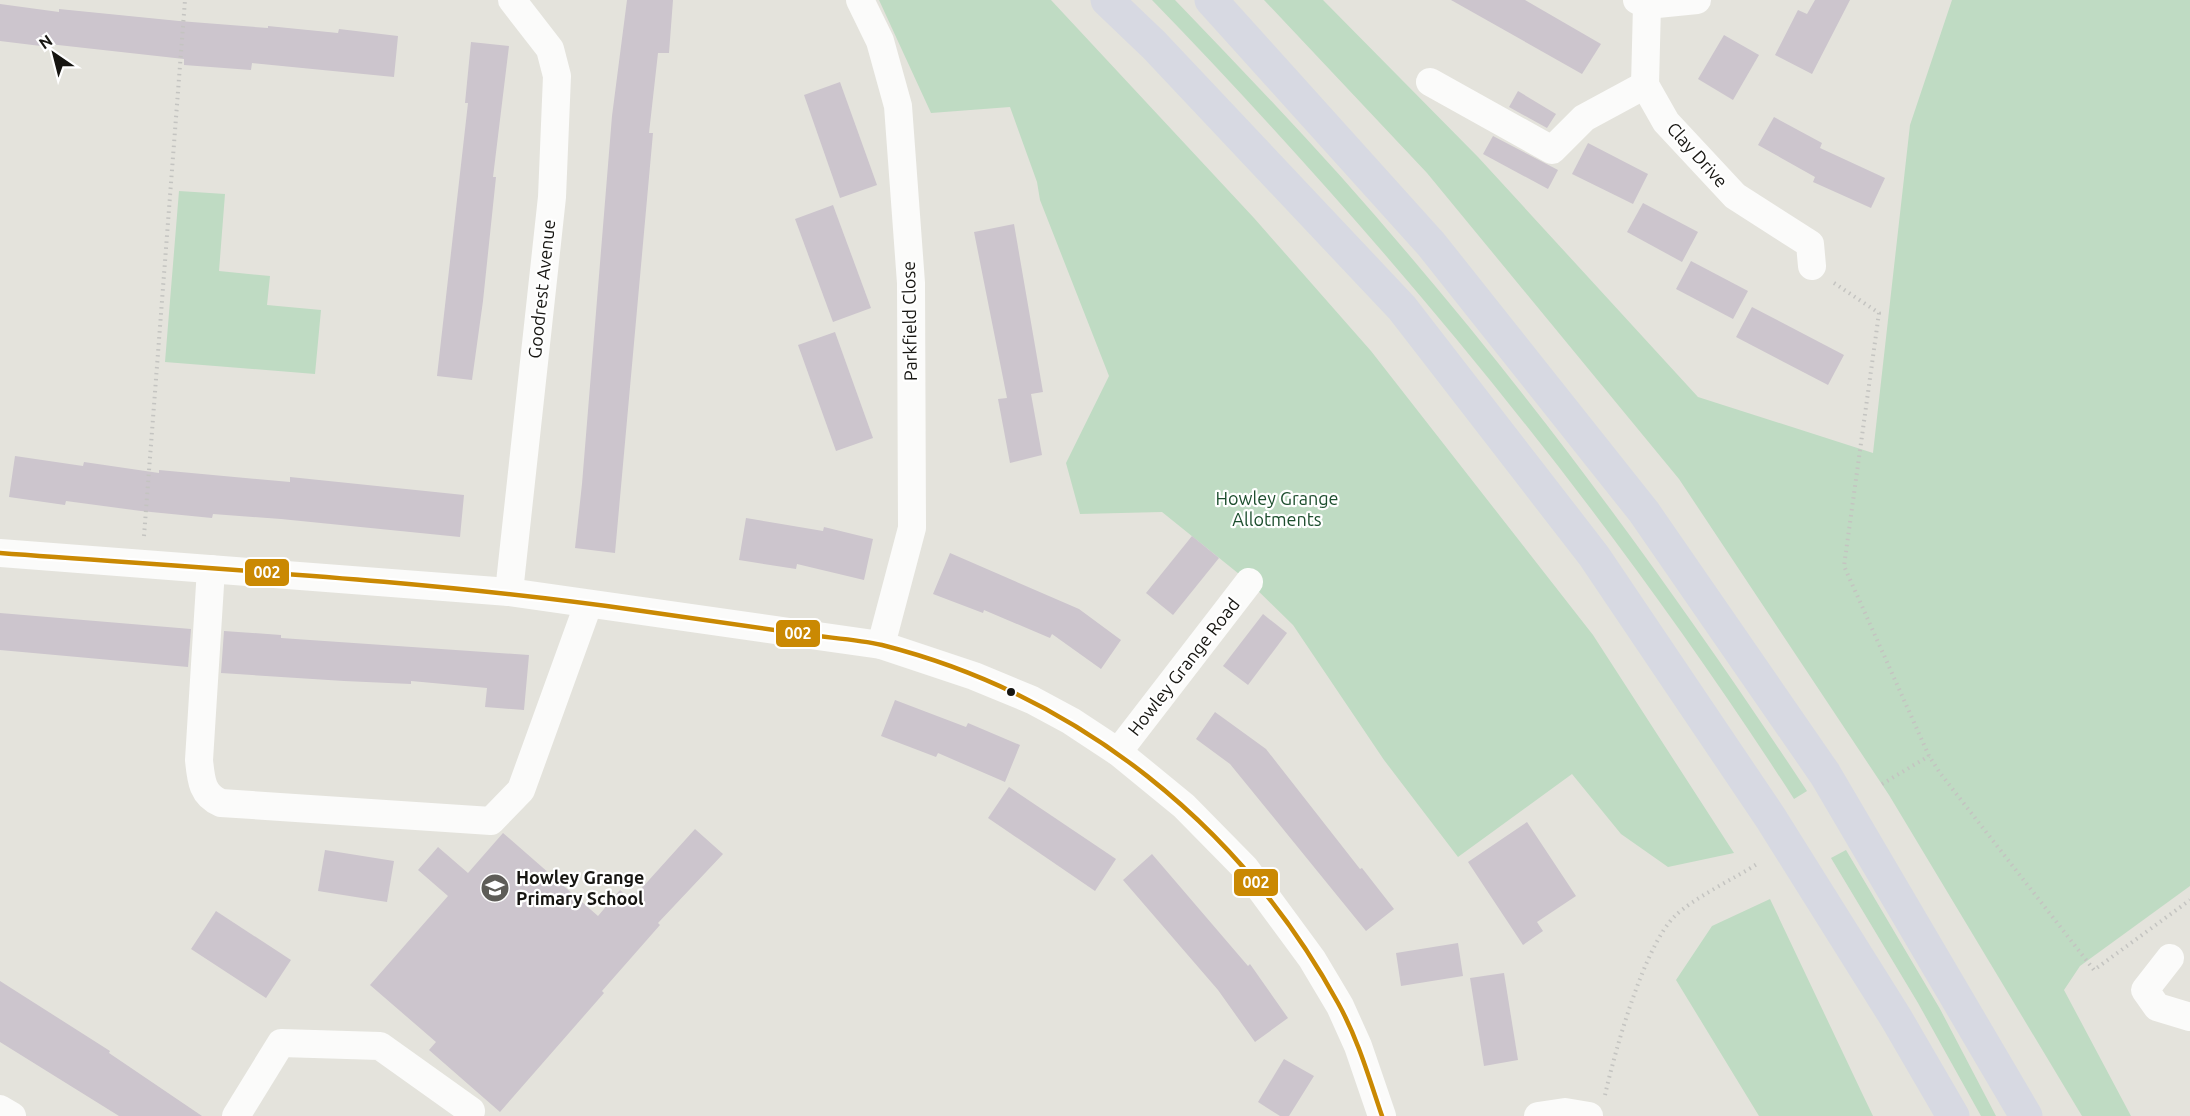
<svg xmlns="http://www.w3.org/2000/svg" width="2190" height="1116" font-family="Ubuntu,sans-serif">
	<style>
		.green { fill: #bfdbc3 }
		.building { fill: #ccc5cd }
		.lines { fill: none; stroke-linecap: round; stroke-linejoin: round }
		.path { stroke: #c4c4c1; stroke-width: 4; stroke-dasharray: 1.5 4.5; stroke-linecap: butt }
		.minor { stroke: #fbfbfa; stroke-width: 28 }
		.highway { stroke: #d7d9e2; stroke-width: 33 }
		.bus-1-casing { stroke: #fff; stroke-width: 9 }
		.bus-1 { stroke: #ca8903; stroke-width: 4.5 }
		.bus-dot { fill: #161511; stroke: #fff; stroke-width: 2 }
		.labels { text-anchor: middle; stroke-width: 4.5; stroke-linejoin: round; paint-order: stroke }
		.street-label { font-size: 18px; fill: #161511; stroke: #fff }
		.park-label { font-size: 18px; fill: #1d4e2e; stroke: #fff }
		.poi-label { font-size: 18px; font-weight: bold; fill: #161511; stroke: #fff; text-anchor: start }
		.line-badge { stroke: #fff; stroke-width: 2 }
		.badge-label { font-size: 16px; text-anchor: middle; font-weight: bold; fill: #fff }
	</style>
	<rect width="100%" height="100%" fill="#e4e3dc"/>
	<g class="green">
		<polygon points="879,0 1051,0 1254,218 1371,351 1593,635 1734,853 1668,867 1621,834 1572,774 1458,857 1384,760 1293,625 1249,582 1162,512 1080,514 1066,463 1109,376 1040,200 1037,182 1010,107 931,113"/>
		<path d="M1152,0H1175C1255,83 1335,167 1409,255C1554,425 1684,605 1807,791L1794,799C1608,510 1391,247 1152,0Z"/>
		<polygon points="1264,0 1323,0 1478,157 1698,397 1873,453 1910,125 1952,0 2190,0 2190,886 2080,966 2064,990 2131,1116 2082,1116 1889,795 1679,479 1427,173"/>
		<polygon points="179,191 225,194 219,271 270,276 267,305 321,310 315,374 165,362"/>
		<polygon points="1846,850 1940,1009 1996,1116 1981,1116 1918,1003 1831,858"/>
		<polygon points="1770,899 1861,1091 1873,1116 1759,1116 1676,980 1712,926"/>
	</g>
	<g class="building">
		<polygon points="627,0 673,0 669,53 658,53 649,133 653,133 615,553 575,548 582,484 612,116"/>
		<polygon points="1451,0 1525,0 1601,44 1582,74"/>
		<polygon points="1815,0 1850,0 1812,74 1775,55 1798,10 1807,14"/>
		<polygon points="0,4 59,12 59,9 179,21 268,28 268,26 338,33 339,29 398,36 394,77 252,63 251,70 184,65 184,59 49,44 49,47 0,41"/>
		<polygon points="1724,35 1759,55 1733,100 1698,79"/>
		<polygon points="471,42 509,46 493,177 496,177 483,301 472,380 437,376 468,103 465,103"/>
		<polygon points="840,82 877,185 840,198 804,95"/>
		<polygon points="1518,91 1556,114 1547,128 1509,107"/>
		<polygon points="1774,117 1822,143 1820,148 1885,178 1871,208 1813,182 1815,177 1758,145"/>
		<polygon points="1493,136 1558,170 1548,189 1483,154"/>
		<polygon points="1588,143 1648,174 1633,204 1572,174"/>
		<polygon points="1643,203 1698,232 1682,262 1627,232"/>
		<polygon points="833,205 871,308 833,322 795,219"/>
		<polygon points="1014,224 1043,392 1031,394 1042,455 1010,463 998,399 1007,398 974,232"/>
		<polygon points="1691,261 1748,291 1733,319 1676,289"/>
		<polygon points="1752,307 1844,355 1828,385 1736,337"/>
		<polygon points="835,332 873,438 836,451 798,345"/>
		<polygon points="15,456 83,466 84,462 159,473 159,470 290,482 290,477 464,495 460,537 281,519 213,514 212,518 141,511 66,501 65,505 9,497"/>
		<polygon points="746,518 823,531 824,527 873,539 864,580 797,564 796,569 739,560"/>
		<polygon points="1192,536 1219,558 1173,615 1146,593"/>
		<polygon points="950,553 1079,609 1121,640 1101,669 1052,634 1050,638 984,610 983,613 933,594"/>
		<polygon points="0,613 191,629 188,667 0,650"/>
		<polygon points="1263,614 1287,633 1248,685 1223,666"/>
		<polygon points="224,631 281,635 281,638 529,655 524,710 485,707 487,688 411,681 411,684 344,681 221,673"/>
		<polygon points="895,700 966,727 968,723 1020,745 1005,782 938,753 936,757 881,736"/>
		<polygon points="1215,712 1266,749 1360,869 1362,868 1394,909 1366,931 1230,764 1196,739"/>
		<polygon points="1009,787 1116,859 1095,891 988,818"/>
		<polygon points="1527,822 1576,896 1537,922 1543,931 1523,945 1468,862"/>
		<polygon points="695,829 723,854 658,923 660,925 602,991 604,993 500,1112 429,1050 436,1042 370,985 448,896 418,870 438,847 468,873 503,833 598,916 620,890 631,900"/>
		<polygon points="325,850 394,861 387,902 318,891"/>
		<polygon points="1152,854 1248,966 1250,964 1288,1018 1255,1042 1218,990 1123,880"/>
		<polygon points="216,911 291,960 266,998 191,949"/>
		<polygon points="1458,943 1463,976 1401,986 1396,953"/>
		<polygon points="1504,973 1518,1060 1484,1066 1470,978"/>
		<polygon points="0,981 110,1051 109,1053 202,1116 119,1116 0,1042"/>
		<polygon points="1284,1059 1314,1076 1289,1116 1280,1116 1258,1102"/>
	</g>
	<g class="lines">
		<g class="path">
			<polyline points="1834,283 1879,313 1844,566 1929,756 1940,773 2094,970 2190,900"/>
			<polyline points="144,536 185,0"/>
			<polyline points="1882,784 1929,756"/>
			<path d="M1605,1095C1615,1051 1644,946 1675,916C1692,899 1735,878 1757,864"/>
		</g>
		<g class="minor">
			<polyline points="860,0 880,41 898,106 911,283 912,528 881,645"/>
			<polyline points="1637,0 1647,5 1697,0"/>
			<polyline points="1647,5 1645,85 1666,122 1735,196 1810,244 1812,266"/>
			<polyline points="1430,82 1552,150 1584,118 1645,85"/>
			<polyline points="0,553 509,592 881,645 974,676 1032,700 1071,721 1118,752 1184,806 1245,868 1312,959 1340,1006 1358,1046 1382,1116"/>
			<path d="M211,569L199,760C201,780 202,795 221,803L491,821L521,790L588,605"/>
			<polyline points="509,592 552,197 557,76 550,49 512,0"/>
			<polyline points="1118,752 1249,582"/>
			<polyline points="2170,958 2145,990 2157,1007 2190,1017"/>
			<polyline points="0,1109 12,1116"/>
			<polyline points="236,1116 281,1043 380,1046 471,1111"/>
			<polyline points="1538,1116 1565,1112 1589,1116"/>
		</g>
		<g class="highway">
			<polyline points="1107,0 1154,45 1402,308 1594,556 1770,817 1896,1018 1953,1116"/>
			<polyline points="1211,0 1431,244 1644,512 1825,774 2026,1116"/>
		</g>
		<g class="bus-1-casing">
			<path id="bus-1" d="M0,553C212,569 424,580 635,610C690,618 746,626 802,634C829,638 856,639 882,645C1079,695 1241,826 1338,1003C1358,1039 1369,1078 1382,1116"/>
		</g>
		<use href="#bus-1" class="bus-1"/>
	</g>
	<defs>
		<g id="school-disc" transform="scale(1.5)"><circle r="9.5" fill="#5e5d58" stroke="#fff"/><path d="M0-5L7-2L0 1L-7-2ZM-4 1L0 2.5L4 1V4Q0 6-4 4Z" fill="#fff"/></g>
	</defs>
	<g fill-rule="evenodd">
		<use href="#school-disc" x="495" y="888"/>
	</g>
	<circle class="bus-dot" cx="1011" cy="692" r="5"/>
	<g class="labels">
		<g class="street-label">
			<text transform="translate(1697 155) rotate(48)" y="6">Clay Drive</text>
			<text transform="translate(542 289) rotate(-84)" y="6">Goodrest Avenue</text>
			<text transform="translate(910 321) rotate(-91)" y="6">Parkfield Close</text>
			<text transform="translate(1184 667) rotate(-52)" y="6">Howley Grange Road</text>
		</g>
		<g class="park-label">
			<text x="1277" y="505">Howley Grange<tspan x="1277" dy="21">Allotments</tspan></text>
		</g>
		<g class="poi-label">
			<text x="516" y="884">Howley Grange<tspan x="516" dy="21">Primary School</tspan></text>
		</g>
	</g>
	<g class="line-badge">
		<rect x="244" y="558" width="46" height="29" rx="6" fill="#ca8903"/>
		<rect x="775" y="619" width="46" height="29" rx="6" fill="#ca8903"/>
		<rect x="1233" y="868" width="46" height="29" rx="6" fill="#ca8903"/>
	</g>
	<g class="badge-label">
		<text x="267" y="578">002</text>
		<text x="798" y="639">002</text>
		<text x="1256" y="888">002</text>
	</g>
	<g transform="translate(54 54) rotate(325)" stroke="#ffffff" stroke-width="4.5" paint-order="stroke">
	<path d="M0-4.5L10 22L0 15L-10 22Z" fill="#161511"/>
	<text y="-9" font-size="16" font-weight="bold" text-anchor="middle" fill="#161511">N</text>
	</g>
</svg>
